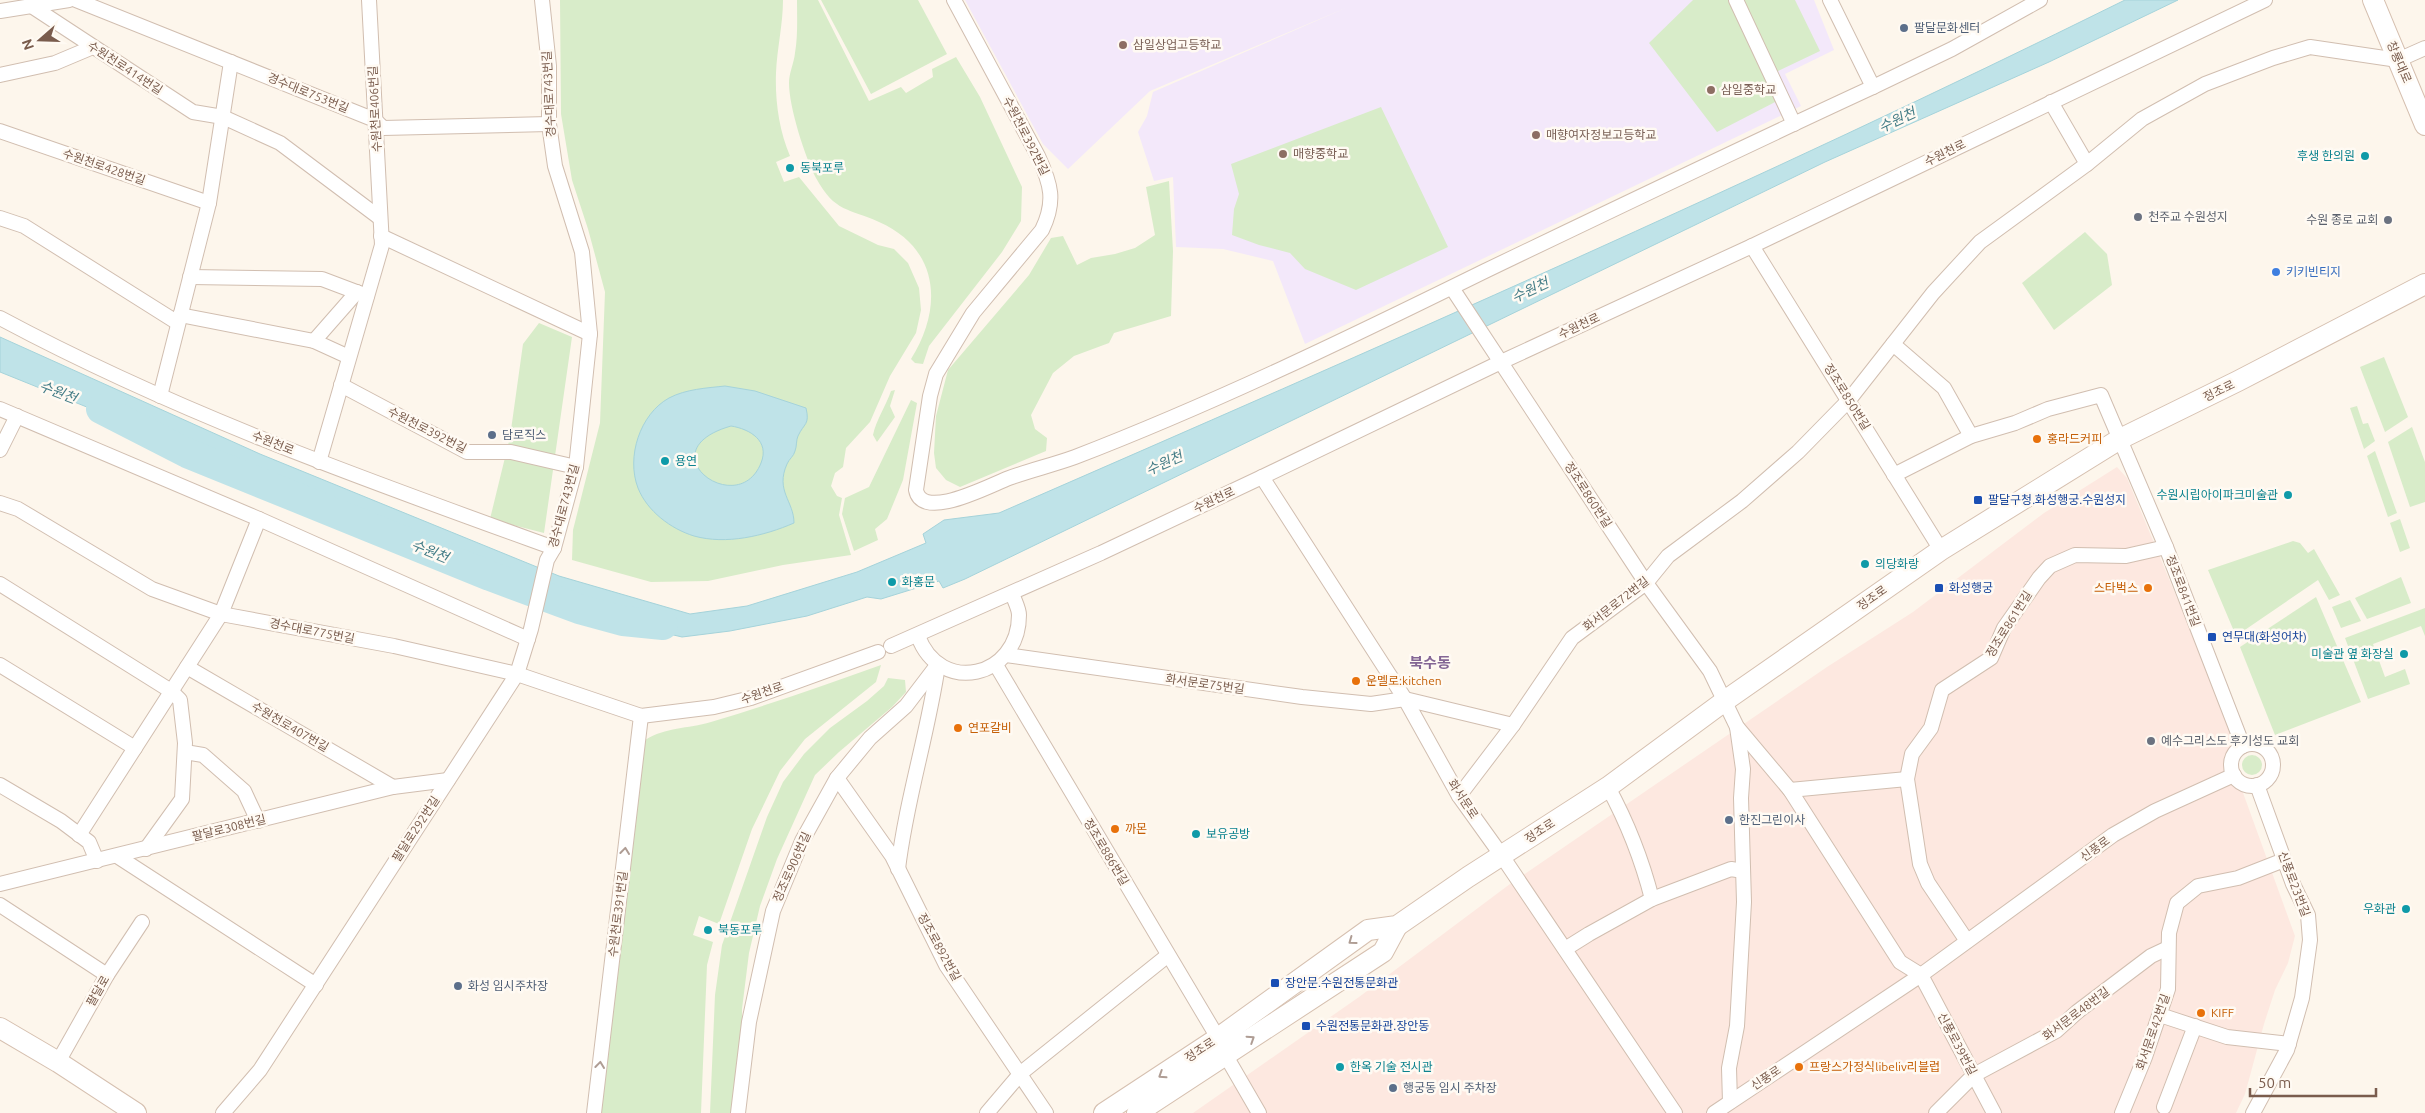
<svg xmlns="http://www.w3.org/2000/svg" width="2425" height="1113" font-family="Ubuntu,'Noto Sans KR',sans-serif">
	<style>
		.commercial { fill: #fde8e0 }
		.education { fill: #f3e8fa }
		.green { fill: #d8ecc9 }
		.water { fill: #bfe3e8; stroke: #a5d3da; fill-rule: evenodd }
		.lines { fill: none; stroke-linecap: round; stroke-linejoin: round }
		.river { stroke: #bfe3e8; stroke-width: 30 }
		.street-casing { stroke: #d1beb0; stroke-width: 16 }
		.secondary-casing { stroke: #d6c0b0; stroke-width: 22 }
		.street { stroke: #fff; stroke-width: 14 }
		.secondary { stroke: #fff; stroke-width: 20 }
		.oneway { stroke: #af9d94 }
		.service-dot { fill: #5c6f8a; stroke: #fffaf3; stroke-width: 2 }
		.education-dot { fill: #8d6e63; stroke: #fffaf3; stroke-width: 2 }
		.culture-dot { fill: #0f9aa8; stroke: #fffaf3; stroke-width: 2 }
		.worship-dot { fill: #6b7280; stroke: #fffaf3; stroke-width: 2 }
		.shop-dot { fill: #3f7fe0; stroke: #fffaf3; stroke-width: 2 }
		.food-dot { fill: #e8710a; stroke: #fffaf3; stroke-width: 2 }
		.transit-dot { fill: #1a4fb4; stroke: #fffaf3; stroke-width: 2 }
		.labels { text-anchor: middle; stroke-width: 5; stroke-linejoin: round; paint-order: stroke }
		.service-label { font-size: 12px; fill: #4e5e75; stroke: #fffaf3; text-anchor: start }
		.education-label { font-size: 12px; fill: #785e54; stroke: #fffaf3; text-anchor: start }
		.street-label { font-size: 12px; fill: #7a5c4d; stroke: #fffaf3 }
		.culture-label { font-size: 12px; fill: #0d838f; stroke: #fffaf3; text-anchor: start }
		.worship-label { font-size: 12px; fill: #5b616d; stroke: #fffaf3; text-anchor: start }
		.shop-label { font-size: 12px; fill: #366cbe; stroke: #fffaf3; text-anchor: start }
		.food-label { font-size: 12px; fill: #c56008; stroke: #fffaf3; text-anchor: start }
		.transit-label { font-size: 12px; fill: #164399; stroke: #fffaf3; text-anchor: start }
		.water-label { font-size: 14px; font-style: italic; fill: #437c86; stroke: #fffaf3 }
		.quarter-label { font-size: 15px; font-weight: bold; fill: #846695; stroke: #fffaf3 }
	</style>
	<rect width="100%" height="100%" fill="#fdf6ec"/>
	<polygon class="commercial" points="2117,467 2127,478 2236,740 2224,760 2224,773 2233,785 2242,790 2295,936 2288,963 2275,990 2264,1024 2245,1094 2236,1113 1193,1113 1359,997 1510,884 1827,667 1913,612 2044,513"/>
	<polygon class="education" points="965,0 1814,0 1834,50 1785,74 1801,106 1305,344 1273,261 1223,249 1176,247 1173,177 1154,181 1138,132 1147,116 1153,92 1348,7 1150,91 1068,169 1043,144"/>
	<g class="green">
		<path d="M560,0H783C783,24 777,49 776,73C775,101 779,130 790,156L776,162L784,182L799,177L839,226L878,245L894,249L908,263L919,288L921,310L916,333L890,376L870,422L846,448L843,467L835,473L831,486L837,496L842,498L839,515L851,555L783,565L708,581L651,582L572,560L573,530L600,423L605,292L588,229L572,180L561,114Z"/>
		<path d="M797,0H818L869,101L901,87L906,93L933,77L932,69L956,57L980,97L1022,187L1021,221L1002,252L929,346L923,364L915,363L911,359C943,308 940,249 879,222C849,208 835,213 816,178C805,157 789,107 789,83C789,73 794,63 795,53C798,36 797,17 797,0Z"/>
		<polygon points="821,0 918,0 947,54 871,94"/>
		<polygon points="1693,0 1795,0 1820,51 1774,73 1787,96 1717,132 1649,43"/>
		<polygon points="1381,107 1448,247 1356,290 1305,269 1290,253 1259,245 1232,235 1234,209 1239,194 1231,164"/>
		<polygon points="1169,181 1173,251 1171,316 1114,333 1109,343 1074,356 1053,373 1031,415 1035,429 1047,438 1046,451 960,487 946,480 936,468 934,453 936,416 948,370 1029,275 1051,238 1063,236 1077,265 1091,258 1115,254 1135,248 1155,235 1146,187"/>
		<polygon points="2085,232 2107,254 2112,285 2054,330 2022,283"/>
		<polygon points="539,323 572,337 544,533 490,519 510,437 523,344"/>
		<polygon points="2384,357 2408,417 2385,432 2360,367"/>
		<path d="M895,390L890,406L895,417L877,442L873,435C876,420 886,406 891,391Z"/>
		<polygon points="911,400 917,403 903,480 887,519 875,529 878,540 854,551 842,514 845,498 869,487"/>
		<polygon points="2357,406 2363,424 2368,423 2375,441 2364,449 2350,408"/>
		<polygon points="2412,427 2425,462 2425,502 2410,507 2388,442"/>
		<polygon points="2375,451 2397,513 2388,517 2367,456"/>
		<polygon points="2400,519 2410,548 2400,552 2390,523"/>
		<polygon points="2293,541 2300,543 2308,553 2314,549 2340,595 2329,600 2318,580 2236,636 2208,570"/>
		<polygon points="2401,577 2411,603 2367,619 2355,598"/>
		<polygon points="2316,597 2361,702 2275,735 2240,647"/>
		<polygon points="2350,600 2361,621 2341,628 2332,607"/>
		<polygon points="2425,608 2425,636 2421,626 2373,644 2385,677 2405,669 2410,684 2368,699 2345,638"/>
		<path d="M881,665L876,682L805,739L780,771L752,829L719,924L699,916L693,935L713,942L707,965L701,1113H599L636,786L645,740C666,727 687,729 711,722C768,705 825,685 881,665Z"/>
		<polygon points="888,678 905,680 906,692 892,707 839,752 815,775 777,859 760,906 749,953 742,1009 742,1045 733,1113 710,1113 715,995 722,945 767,817 783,782 804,754 830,728 867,701 884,686"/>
		<circle cx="2252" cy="765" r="10"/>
	</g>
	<g class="water">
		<path d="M2125,0H2178L2049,62L1825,162L965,579L943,588L939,581L881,599L867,597L807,616L730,631L682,637L636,626L451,554L0,372V337L260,454L559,576L690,614L747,606L857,572L926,543L923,534L944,520L999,513C1377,348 1755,183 2125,0Z"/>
		<path d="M725,386L755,391L806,408C810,425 804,423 798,436C796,440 797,446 795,451C794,456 789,459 787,464C775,491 794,501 794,523C764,536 726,545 694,536C671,529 647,511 638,488C626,457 640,414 669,398C686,389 707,388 725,386ZM731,426C750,429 770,441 761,463C738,521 644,451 731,426Z"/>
	</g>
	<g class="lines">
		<polyline class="river" points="101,409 187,453 490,576 579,609 623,621 663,625"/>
		<g class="street-casing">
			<g id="street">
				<polyline points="76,0 375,120 383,128 549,124"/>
				<path d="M954,0L1038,156C1051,184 1056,201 1042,230L973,313L936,374L930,396L916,490C922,522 990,485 1009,478C1031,470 1053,465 1075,457C1215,403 1351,337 1485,271C1614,209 1743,147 1873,87L1952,49L2040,0"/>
				<polyline points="1736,0 1794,124"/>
				<polyline points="1830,0 1873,87"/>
				<polyline points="33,7 193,112 223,117 280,143 380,218"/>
				<polyline points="0,11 69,0"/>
				<polyline points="0,75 55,63 93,47"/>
				<polyline points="2051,102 2087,164"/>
				<polyline points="0,131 209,203"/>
				<polyline points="0,218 24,226 178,323"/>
				<polyline points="381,236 590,334"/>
				<polyline points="1752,246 1941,550"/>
				<polyline points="190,277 322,279 367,296"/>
				<polyline points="1452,288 1646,583 1710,671 1737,727 1790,790 1900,962 1921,975 1994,1113"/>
				<polyline points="180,315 314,341 349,357"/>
				<path d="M0,318C177,413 366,480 554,548"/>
				<polyline points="314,341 357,292"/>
				<polyline points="1893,344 1944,388 1971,436"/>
				<polyline points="341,385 467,452 511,452 576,467"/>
				<polyline points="160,396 209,203 231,62"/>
				<polyline points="0,409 259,519 528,639"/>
				<polyline points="0,450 17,416"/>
				<polyline points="319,462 382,245 369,0"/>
				<polyline points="1894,475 1971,436 2015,423 2048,409 2101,395 2166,547 2243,746"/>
				<polyline points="1262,477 1405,699 1459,796 1502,856 1675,1113"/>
				<polyline points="0,503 18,509 152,589 221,614 394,646 517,674 641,716 714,707 751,698 878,652"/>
				<polyline points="0,584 171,691 180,700 185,743 182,799 146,849"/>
				<path d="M918,636C940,696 1019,678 1019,615C1019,608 1014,600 1012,593"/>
				<polyline points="891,646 1101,553 1262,477 1501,362 1752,246 2265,0"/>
				<polyline points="1006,655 1302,697 1371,704 1405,699 1513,725"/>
				<polyline points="0,665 135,748"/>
				<polyline points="996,665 1218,1038"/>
				<polyline points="187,667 393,787"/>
				<circle cx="2252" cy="765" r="21"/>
				<polyline points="185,752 203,755 244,791 258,821"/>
				<polyline points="837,778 892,856 946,965 1046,1113"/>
				<polyline points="0,785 61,821 89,842 97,861"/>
				<path d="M1608,787C1627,822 1642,860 1652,899"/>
				<polyline points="1790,790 1907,779"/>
				<polyline points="1459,796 1513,725 1572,638 1646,583 1668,556 1742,501 1798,452 1849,400 1933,293 1980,242 2087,164 2142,119 2205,84 2273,58 2310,47 2398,60 2425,48"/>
				<polyline points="79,835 221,614 259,519"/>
				<polyline points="117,856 316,985"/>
				<path d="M898,869C906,800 928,734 938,665"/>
				<polyline points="0,884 393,787 448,780"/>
				<polyline points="0,905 107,975"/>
				<polyline points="1967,941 1928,883 1920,864 1907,779 1912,754 1931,728 1942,690 1991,658 2004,628 2039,578 2050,566 2075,555 2126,556 2166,547"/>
				<polyline points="1565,949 1589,934 1652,899 1731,869 1743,871"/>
				<polyline points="2160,1015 2227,1037 2289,1044"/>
				<polyline points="1226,1056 1259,1113"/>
				<polyline points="58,1062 107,975 142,922"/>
				<polyline points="1730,1102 1729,1068 1737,1026 1744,902 1741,798 1743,769 1737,727"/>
				<polyline points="2164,1107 2195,1026"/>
				<polyline points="223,1113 260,1070 517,674 531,629 547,560 554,548 576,467 590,334 582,252 555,166 549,124 549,66 542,0"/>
				<polyline points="594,1113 641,716"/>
				<polyline points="738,1113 749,1022 773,911 802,841 837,778 870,738 906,706 938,664"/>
				<polyline points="987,1113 1021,1073 1167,956"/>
				<polyline points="1714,1113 1921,975 2113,835 2155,811 2234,775"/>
				<polyline points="1936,1113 1974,1075 2056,1031 2077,1012 2151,956 2168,948"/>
				<polyline points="2122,1113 2145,1057 2168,989 2169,933 2177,903 2198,886 2238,878 2284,860"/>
				<polyline points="2253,1113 2287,1050 2302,998 2310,940 2308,915 2293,884 2257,785"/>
			</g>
		</g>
		<g class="secondary-casing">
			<g id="secondary">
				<polyline points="2373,0 2425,125"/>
				<polyline points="0,1028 58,1062 136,1113"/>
				<polyline points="1104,1113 1218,1038 1368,930 1397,926 1468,877 1608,787 1726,700 1941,550 2120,439 2238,381 2425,284"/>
				<polyline points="1137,1113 1383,952 1397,926"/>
			</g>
		</g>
		<use href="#street" class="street"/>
		<use href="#secondary" class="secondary"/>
	</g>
	<defs><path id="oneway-chevron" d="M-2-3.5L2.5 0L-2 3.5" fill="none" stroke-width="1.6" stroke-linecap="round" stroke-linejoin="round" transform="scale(1.25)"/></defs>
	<g class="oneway">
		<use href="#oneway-chevron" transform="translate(625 851) rotate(-83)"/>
		<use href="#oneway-chevron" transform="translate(1352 941) rotate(144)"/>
		<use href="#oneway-chevron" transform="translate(1251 1039) rotate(-33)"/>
		<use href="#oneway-chevron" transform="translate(600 1065) rotate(-83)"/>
		<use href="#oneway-chevron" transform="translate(1162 1075) rotate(147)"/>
	</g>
	<g class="service-dot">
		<circle cx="1904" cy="28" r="5"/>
		<circle cx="492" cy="435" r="5"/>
		<circle cx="1729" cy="820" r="5"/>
		<circle cx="458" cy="986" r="5"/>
		<circle cx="1393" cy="1088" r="5"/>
	</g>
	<g class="education-dot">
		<circle cx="1123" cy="45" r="5"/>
		<circle cx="1711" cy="90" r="5"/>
		<circle cx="1536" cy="135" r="5"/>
		<circle cx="1283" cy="154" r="5"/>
	</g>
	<g class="culture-dot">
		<circle cx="2365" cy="156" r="5"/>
		<circle cx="790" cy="168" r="5"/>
		<circle cx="665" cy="461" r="5"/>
		<circle cx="2288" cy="495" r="5"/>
		<circle cx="1865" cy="564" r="5"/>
		<circle cx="892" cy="582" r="5"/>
		<circle cx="2404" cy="654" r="5"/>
		<circle cx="1196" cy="834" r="5"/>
		<circle cx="2406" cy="909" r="5"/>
		<circle cx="708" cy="930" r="5"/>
		<circle cx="1340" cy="1067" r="5"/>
	</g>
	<g class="worship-dot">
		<circle cx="2138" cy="217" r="5"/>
		<circle cx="2388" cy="220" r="5"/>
		<circle cx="2151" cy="741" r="5"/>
	</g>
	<circle class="shop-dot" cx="2276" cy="272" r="5"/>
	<g class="food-dot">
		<circle cx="2037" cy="439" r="5"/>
		<circle cx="2148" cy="588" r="5"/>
		<circle cx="1356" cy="681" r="5"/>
		<circle cx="958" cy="728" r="5"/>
		<circle cx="1115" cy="829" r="5"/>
		<circle cx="2201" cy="1013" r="5"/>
		<circle cx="1799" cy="1067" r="5"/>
	</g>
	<g class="transit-dot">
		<rect x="1973" y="495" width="10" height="10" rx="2.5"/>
		<rect x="1934" y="583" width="10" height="10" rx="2.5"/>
		<rect x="2207" y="632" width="10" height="10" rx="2.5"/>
		<rect x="1270" y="978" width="10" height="10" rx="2.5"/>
		<rect x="1301" y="1021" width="10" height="10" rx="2.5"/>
	</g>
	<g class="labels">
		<g class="service-label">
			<text x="1914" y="32">팔달문화센터</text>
			<text x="502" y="439">담로직스</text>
			<text x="1739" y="824">한진그린이사</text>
			<text x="468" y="990">화성 임시주차장</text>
			<text x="1403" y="1092">행궁동 임시 주차장</text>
		</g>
		<g class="education-label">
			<text x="1133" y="49">삼일상업고등학교</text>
			<text x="1721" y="94">삼일중학교</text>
			<text x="1546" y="139">매향여자정보고등학교</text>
			<text x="1293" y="158">매향중학교</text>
		</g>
		<g class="street-label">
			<text transform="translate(2399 62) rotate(67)" y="4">창룡대로</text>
			<text transform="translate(125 68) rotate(33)" y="4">수원천로414번길</text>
			<text transform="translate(308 93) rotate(22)" y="4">경수대로753번길</text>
			<text transform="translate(549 94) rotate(-93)" y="4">경수대로743번길</text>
			<text transform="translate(375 109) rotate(-93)" y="4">수원천로406번길</text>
			<text transform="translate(1026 136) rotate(63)" y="4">수원천로392번길</text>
			<text transform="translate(1945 153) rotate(-26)" y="4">수원천로</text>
			<text transform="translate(104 167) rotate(19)" y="4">수원천로428번길</text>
			<text transform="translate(1579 326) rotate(-25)" y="4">수원천로</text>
			<text transform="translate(2219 391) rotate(-26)" y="4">정조로</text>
			<text transform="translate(1847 397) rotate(58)" y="4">정조로850번길</text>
			<text transform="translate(427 430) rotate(27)" y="4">수원천로392번길</text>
			<text transform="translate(273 443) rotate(22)" y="4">수원천로</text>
			<text transform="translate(1588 495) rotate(57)" y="4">정조로860번길</text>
			<text transform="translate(1214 500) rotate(-25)" y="4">수원천로</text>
			<text transform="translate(564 506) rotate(-75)" y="4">경수대로743번길</text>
			<text transform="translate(2183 591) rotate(69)" y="4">정조로841번길</text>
			<text transform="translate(1872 598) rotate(-35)" y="4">정조로</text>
			<text transform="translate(1616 604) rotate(-38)" y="4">화서문로72번길</text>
			<text transform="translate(2009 624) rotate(-58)" y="4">정조로861번길</text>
			<text transform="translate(312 631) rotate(11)" y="4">경수대로775번길</text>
			<text transform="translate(1205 684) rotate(8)" y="4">화서문로75번길</text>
			<text transform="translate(762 693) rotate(-19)" y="4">수원천로</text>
			<text transform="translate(290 727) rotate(30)" y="4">수원천로407번길</text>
			<text transform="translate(1463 799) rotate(57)" y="4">화서문로</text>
			<text transform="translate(229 828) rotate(-14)" y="4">팔달로308번길</text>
			<text transform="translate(416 829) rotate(-57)" y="4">팔달로292번길</text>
			<text transform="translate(1540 831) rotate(-33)" y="4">정조로</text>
			<text transform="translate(2095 849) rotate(-36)" y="4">신풍로</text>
			<text transform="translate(1106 852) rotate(59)" y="4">정조로886번길</text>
			<text transform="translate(792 867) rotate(-66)" y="4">정조로906번길</text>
			<text transform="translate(2294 884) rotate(69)" y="4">신풍로23번길</text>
			<text transform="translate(618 914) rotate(-83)" y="4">수원천로391번길</text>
			<text transform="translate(939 947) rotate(61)" y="4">정조로892번길</text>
			<text transform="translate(98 991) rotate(-60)" y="4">팔달로</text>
			<text transform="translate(2076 1014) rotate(-37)" y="4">화서문로48번길</text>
			<text transform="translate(2153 1032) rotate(-71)" y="4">화서문로42번길</text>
			<text transform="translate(1957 1044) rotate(62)" y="4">신풍로39번길</text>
			<text transform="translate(1200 1050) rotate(-33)" y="4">정조로</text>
			<text transform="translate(1766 1078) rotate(-34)" y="4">신풍로</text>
		</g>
		<g class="culture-label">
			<text x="2355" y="160" text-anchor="end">후생 한의원</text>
			<text x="800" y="172">동북포루</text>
			<text x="675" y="465">용연</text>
			<text x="2278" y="499" text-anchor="end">수원시립아이파크미술관</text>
			<text x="1875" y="568">의당화랑</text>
			<text x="902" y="586">화홍문</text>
			<text x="2394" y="658" text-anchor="end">미술관 옆 화장실</text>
			<text x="1206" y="838">보유공방</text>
			<text x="2396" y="913" text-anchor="end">우화관</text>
			<text x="718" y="934">북동포루</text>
			<text x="1350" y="1071">한옥 기술 전시관</text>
		</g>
		<g class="worship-label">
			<text x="2148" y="221">천주교 수원성지</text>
			<text x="2378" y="224" text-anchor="end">수원 종로 교회</text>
			<text x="2161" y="745">예수그리스도 후기성도 교회</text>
		</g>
		<g class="shop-label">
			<text x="2286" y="276">키키빈티지</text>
		</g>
		<g class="food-label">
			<text x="2047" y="443">홍라드커피</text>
			<text x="2138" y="592" text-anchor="end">스타벅스</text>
			<text x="1366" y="685">운멜로:kitchen</text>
			<text x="968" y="732">연포갈비</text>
			<text x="1125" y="833">까몬</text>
			<text x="2211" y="1017">KIFF</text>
			<text x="1809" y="1071">프랑스가정식libeliv리블럽</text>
		</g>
		<g class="transit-label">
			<text x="1988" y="504">팔달구청.화성행궁.수원성지</text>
			<text x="1949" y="592">화성행궁</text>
			<text x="2222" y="641">연무대(화성어차)</text>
			<text x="1285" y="987">장안문.수원전통문화관</text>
			<text x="1316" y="1030">수원전통문화관.장안동</text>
		</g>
		<g class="water-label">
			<text transform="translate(1897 120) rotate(-25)" y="5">수원천</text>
			<text transform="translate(1530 290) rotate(-25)" y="5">수원천</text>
			<text transform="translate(58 392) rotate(21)" y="5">수원천</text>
			<text transform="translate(1164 463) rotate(-24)" y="5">수원천</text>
			<text transform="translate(430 551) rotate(22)" y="5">수원천</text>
		</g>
		<g class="quarter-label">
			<text x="1430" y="668">북수동</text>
		</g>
	</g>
	<g transform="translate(40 40) rotate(250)" stroke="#fffaf3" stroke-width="4" paint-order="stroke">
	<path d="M0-4L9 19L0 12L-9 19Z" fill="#7a5c4d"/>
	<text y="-8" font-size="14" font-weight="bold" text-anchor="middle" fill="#7a5c4d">N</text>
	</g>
	<path d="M2250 1088v8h126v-8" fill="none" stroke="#7a5c4d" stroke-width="2.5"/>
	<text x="2258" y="1088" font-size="15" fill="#7a5c4d" stroke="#fffaf3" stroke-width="4" paint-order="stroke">50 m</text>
</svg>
